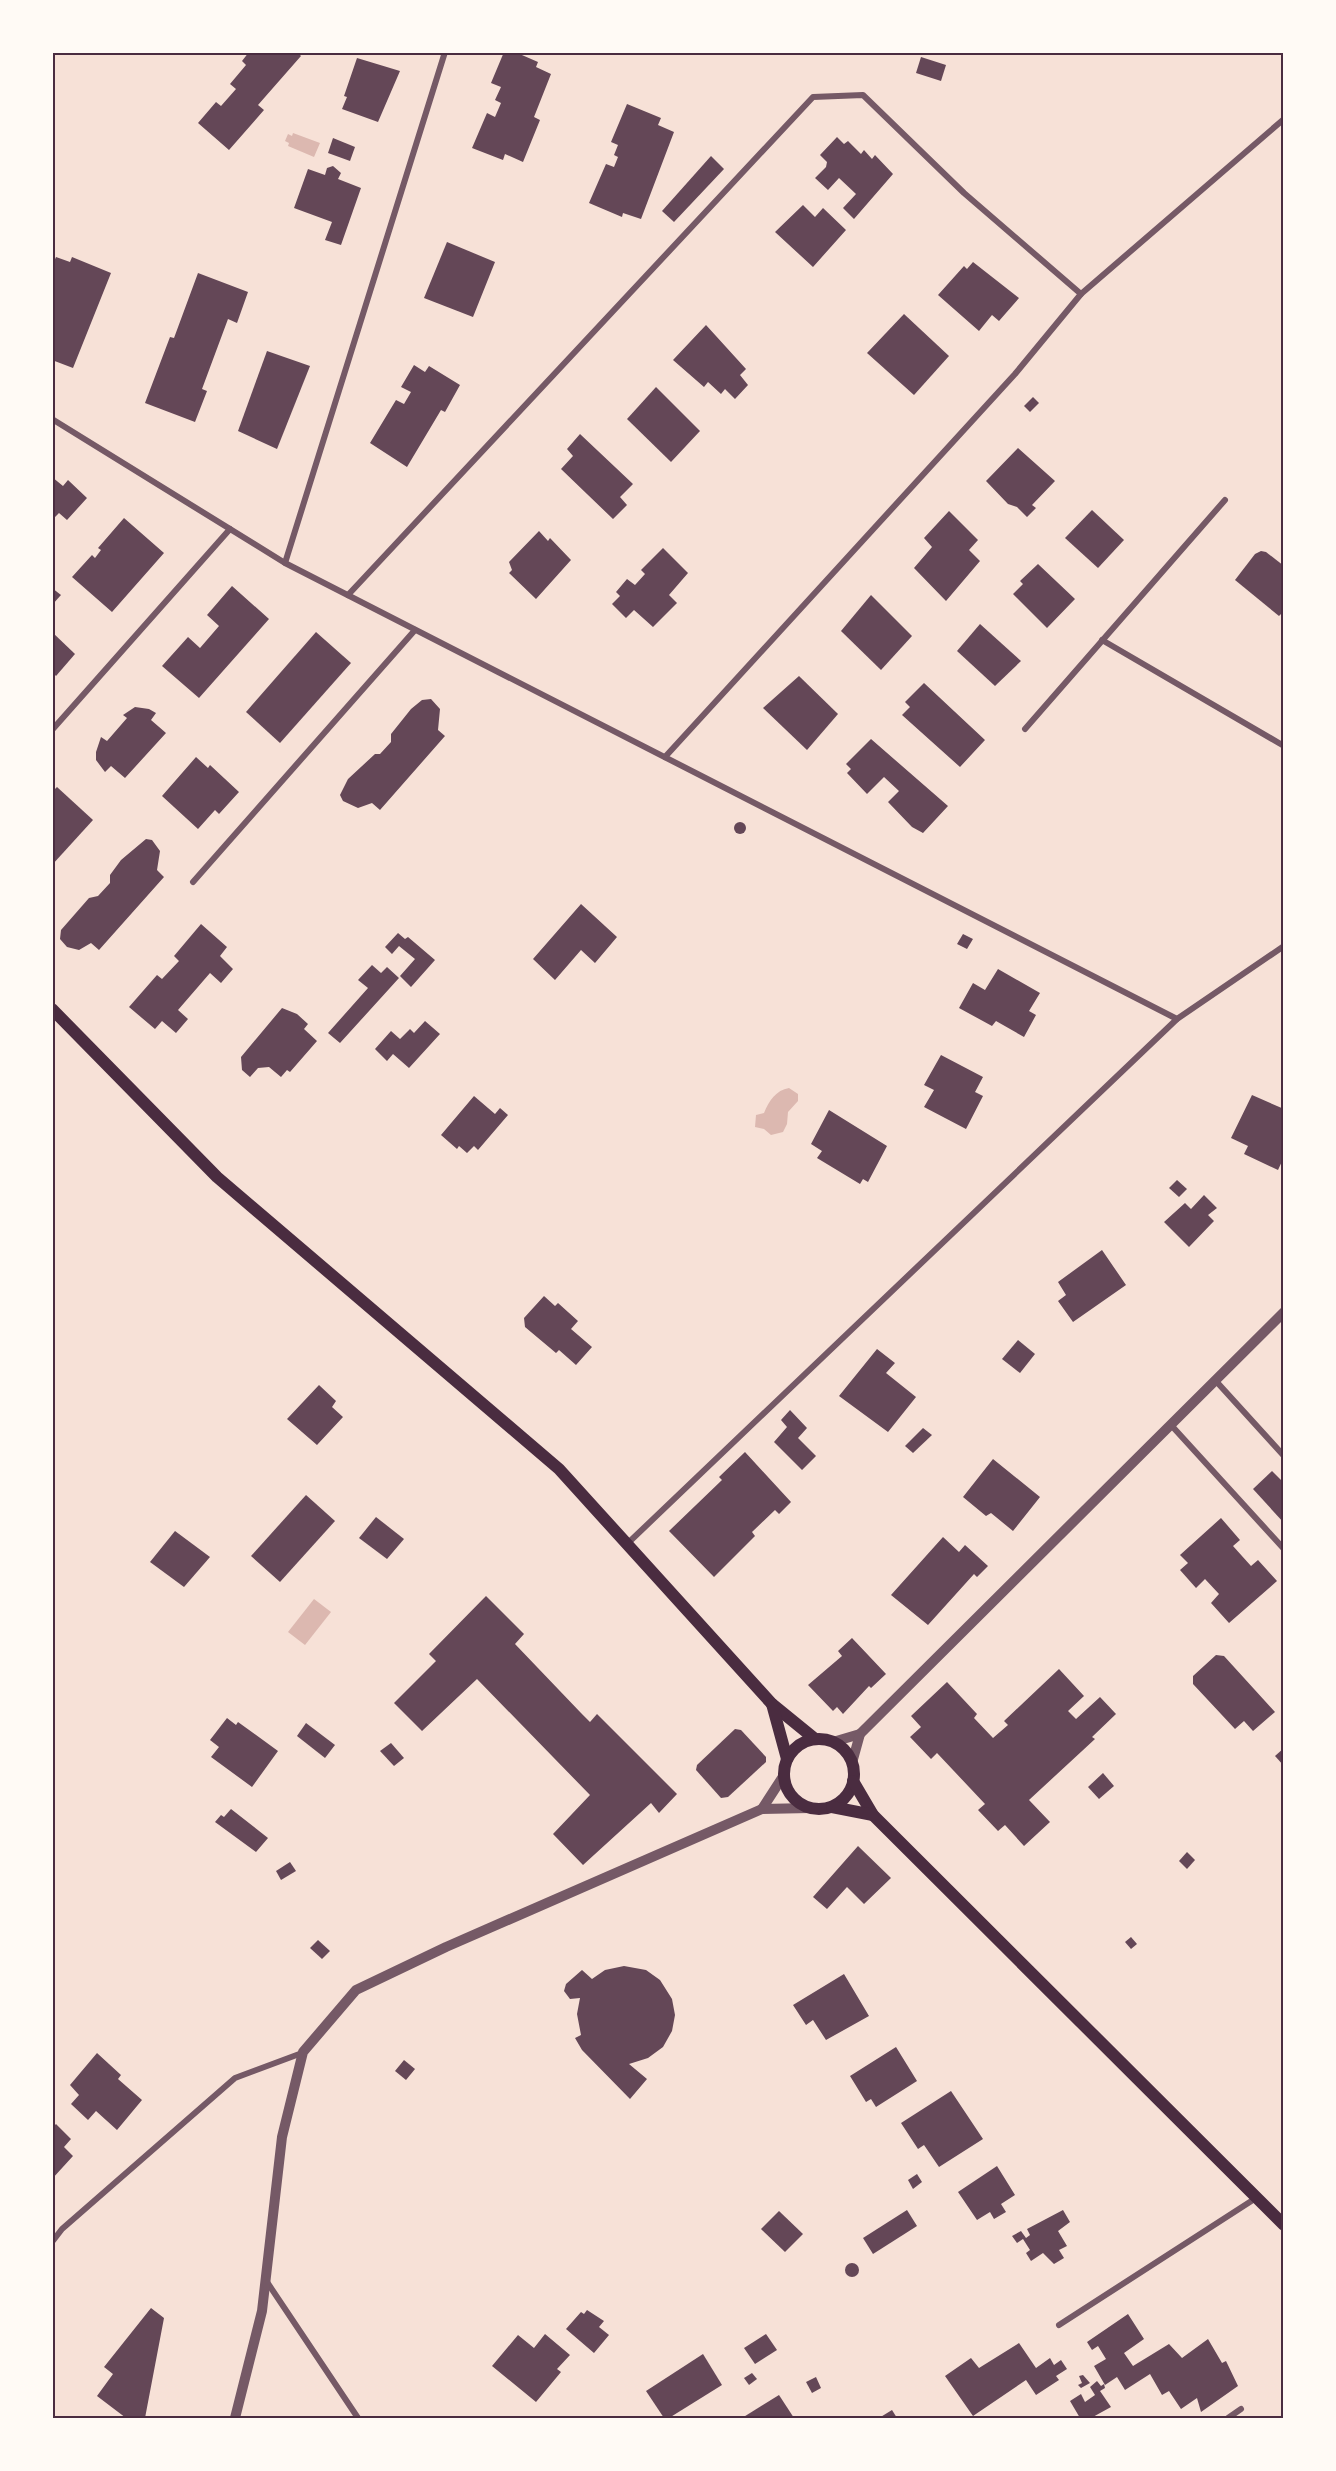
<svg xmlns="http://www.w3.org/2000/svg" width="1336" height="2471" font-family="Arial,sans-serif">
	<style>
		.water { fill: #dcb8b0 }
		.building { fill: #644757 }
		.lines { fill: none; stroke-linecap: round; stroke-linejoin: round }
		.minor { stroke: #755966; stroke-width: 6 }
		.tertiary { stroke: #755966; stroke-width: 10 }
		.secondary { stroke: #4a2c40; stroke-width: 12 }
		.neatline { fill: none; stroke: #4a2c40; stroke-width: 2 }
	</style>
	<rect width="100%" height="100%" fill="#f7e1d7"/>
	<g class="water">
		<polygon points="293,133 320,143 314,157 288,146 289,143 285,141 288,134 292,136"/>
		<path d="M789,1088L798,1094V1101L788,1112L787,1124L783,1132L771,1135L764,1129L755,1127L756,1115L764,1113C769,1101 776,1090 789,1088Z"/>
		<polygon points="314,1599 331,1612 305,1645 288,1632"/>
	</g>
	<g class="building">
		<polygon points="249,52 297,52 301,56 258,105 264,110 229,150 198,123 216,102 221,106 236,89 230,84 246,65 242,61"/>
		<polygon points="504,52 515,52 538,62 536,67 551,74 534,117 540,120 523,162 505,154 503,160 472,148 487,113 495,117 501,103 495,100 501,87 491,83"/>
		<polygon points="921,57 946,65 941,81 916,73"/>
		<polygon points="357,58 400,71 378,122 342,109 347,97 344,96"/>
		<polygon points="627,104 661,118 658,125 674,132 641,219 623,213 622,217 589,203 606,164 614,167 618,157 614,155 618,145 611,142"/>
		<polygon points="837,137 844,144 848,141 861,154 864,150 872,159 875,155 893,174 854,219 843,208 856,194 839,178 828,190 815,178 826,167 827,162 820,155"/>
		<polygon points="333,138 355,147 350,161 328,153"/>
		<polygon points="711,156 724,169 674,222 662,211"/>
		<polygon points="333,166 341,173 338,179 361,188 341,245 325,240 332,222 294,208 308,169 325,175 327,168"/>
		<polygon points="803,205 815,217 823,208 846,230 813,267 775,232"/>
		<polygon points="447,242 495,262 473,317 424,298"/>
		<polygon points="56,257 70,262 72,257 111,273 73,368 52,360 52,266"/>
		<polygon points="973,262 1019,298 999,321 992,315 979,331 938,295 964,266 967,269"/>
		<polygon points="198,273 248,292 237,323 228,319 202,389 207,391 195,422 145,403 170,337 174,338"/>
		<polygon points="904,314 949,356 914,395 867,353"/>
		<polygon points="706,325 746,369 740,375 748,385 735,399 725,389 721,394 708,382 704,387 673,360"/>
		<polygon points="267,351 310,366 277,449 238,431"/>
		<polygon points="414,365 425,372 429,366 460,385 445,412 441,410 407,467 370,443 396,400 404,404 411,392 401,387"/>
		<polygon points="656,387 700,431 671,462 627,419"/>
		<polygon points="1033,397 1039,403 1030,412 1024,406"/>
		<polygon points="580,434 633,484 620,497 627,505 613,519 561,469 573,456 567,449"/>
		<polygon points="1018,448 1055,481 1032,505 1036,508 1027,517 1017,507 1008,504 986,481"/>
		<polygon points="52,477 63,486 68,480 87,498 67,520 59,513 52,520"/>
		<polygon points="1092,510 1124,540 1098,568 1065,538"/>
		<polygon points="949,511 978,540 969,550 980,561 946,601 914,568 932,547 924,538"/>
		<polygon points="124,518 164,553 112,612 72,577 92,555 95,558 101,550 98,548"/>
		<polygon points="539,531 548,541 550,538 571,560 536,599 509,573 512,570 509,562"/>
		<polygon points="663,548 688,573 669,595 677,603 653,627 634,610 626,618 612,604 620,596 616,592 627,579 635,585 645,574 641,570"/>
		<polygon points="1261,551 1266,552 1284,566 1284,611 1279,616 1235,580 1255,554"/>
		<polygon points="1038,564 1075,599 1047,628 1013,594 1023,584 1020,581"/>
		<polygon points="232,586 269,619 199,698 162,666 188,637 200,648 219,626 207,615"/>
		<polygon points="52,588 61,595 52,605"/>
		<polygon points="871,595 912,636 881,670 841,631"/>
		<polygon points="980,624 1021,661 995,686 957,651"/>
		<polygon points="52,632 75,654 56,676 52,672"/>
		<polygon points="316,632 351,663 280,743 246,712"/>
		<polygon points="799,676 838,714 807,750 763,708"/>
		<polygon points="924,683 985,740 960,767 902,715 910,707 905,702"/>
		<polygon points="431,699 440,709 438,730 445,736 380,810 372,803 358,808 343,801 340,795 348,779 375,754 380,754 391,742 391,734 411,709 422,700"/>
		<polygon points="135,707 149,709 156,713 151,720 166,733 125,778 111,766 105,772 96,760 96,752 101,737 107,741 127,718 123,715"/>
		<polygon points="871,739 948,806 923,833 912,827 888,802 899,791 884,777 867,794 847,773 851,769 846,764"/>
		<polygon points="196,757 208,768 210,765 239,792 219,814 215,810 198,829 162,796"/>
		<polygon points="57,787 93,820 52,865 52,792"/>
		<circle cx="740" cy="828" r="6"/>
		<polygon points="146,839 152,840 160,851 157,870 164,877 99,950 91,943 79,950 67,947 60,939 61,930 89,898 98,896 110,883 110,875 121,860"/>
		<polygon points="581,904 617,937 595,963 581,950 555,980 533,959"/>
		<polygon points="201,924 227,947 220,956 233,969 221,983 210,973 178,1010 188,1019 176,1033 162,1021 155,1029 129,1007 157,975 162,979 179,961 174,956"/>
		<polygon points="398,933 405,939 408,937 435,960 411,987 400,976 415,959 399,946 392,954 385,947"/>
		<polygon points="963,934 973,939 967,949 957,944"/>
		<polygon points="372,965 381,973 387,967 399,978 340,1043 328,1033 368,988 358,980"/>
		<polygon points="998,969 1040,993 1029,1011 1036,1015 1024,1037 996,1021 992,1026 959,1008 973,983 985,990"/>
		<polygon points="282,1008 297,1014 308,1024 304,1029 317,1041 290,1072 287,1070 281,1077 269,1067 258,1068 250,1077 242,1070 241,1057"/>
		<polygon points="425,1021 440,1034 409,1068 393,1054 387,1061 375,1049 391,1031 400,1039 410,1029 414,1033"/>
		<polygon points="941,1055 983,1077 975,1092 983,1096 966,1129 924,1107 934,1090 924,1085"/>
		<polygon points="1252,1095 1284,1109 1284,1157 1278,1170 1244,1154 1248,1146 1231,1138"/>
		<polygon points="474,1096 495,1114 500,1108 508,1115 478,1150 474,1146 467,1153 459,1146 457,1149 441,1135"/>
		<polygon points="829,1110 887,1146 868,1182 863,1179 860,1184 817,1158 822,1151 811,1144"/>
		<polygon points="1177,1180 1187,1189 1179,1197 1169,1188"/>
		<polygon points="1204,1195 1217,1208 1208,1215 1214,1221 1189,1247 1164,1222 1185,1203 1191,1209"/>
		<polygon points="1102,1250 1126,1285 1073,1322 1058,1301 1066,1295 1058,1282"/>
		<polygon points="544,1296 555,1306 558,1303 578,1321 571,1329 592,1347 576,1365 559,1350 556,1353 525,1327 524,1318"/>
		<polygon points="1018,1340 1035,1354 1020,1373 1002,1359"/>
		<polygon points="877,1349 895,1363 886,1373 916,1397 888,1432 839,1396"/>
		<polygon points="319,1385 336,1401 332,1407 343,1417 317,1445 287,1419"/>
		<polygon points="790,1410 807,1428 798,1438 816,1456 802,1470 774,1442 787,1427 781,1420"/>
		<polygon points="923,1428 932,1435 913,1453 905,1446"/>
		<polygon points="745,1452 791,1502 779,1514 775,1510 752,1532 755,1536 714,1577 669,1531 722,1480 719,1477"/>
		<polygon points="993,1459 1040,1497 1013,1531 991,1513 986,1516 963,1497"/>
		<polygon points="1272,1471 1284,1483 1284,1523 1253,1489"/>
		<polygon points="306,1495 335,1521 280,1582 251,1556"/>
		<polygon points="376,1517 404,1539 387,1559 359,1538"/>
		<polygon points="1221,1518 1240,1540 1233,1546 1251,1566 1258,1560 1277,1581 1229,1623 1211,1603 1219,1594 1205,1579 1196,1588 1180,1570 1188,1563 1180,1555"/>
		<polygon points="175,1531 210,1557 184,1587 150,1562"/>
		<polygon points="943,1537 959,1552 965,1545 988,1566 977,1577 974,1574 928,1625 891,1595"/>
		<polygon points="486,1596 524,1634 515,1644 581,1713 590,1722 597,1714 677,1794 659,1813 651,1803 583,1865 553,1834 590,1795 477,1679 422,1731 394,1703 436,1661 429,1654"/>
		<polygon points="852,1638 886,1674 871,1688 869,1686 843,1714 837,1707 833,1711 808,1685 842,1656 838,1651"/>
		<polygon points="1216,1655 1224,1656 1275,1712 1253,1731 1244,1721 1235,1729 1193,1684 1193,1676"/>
		<polygon points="1059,1669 1084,1696 1068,1711 1076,1719 1100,1697 1116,1714 1092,1737 1095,1739 1029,1800 1050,1822 1024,1846 1005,1825 998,1831 978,1810 985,1804 937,1753 931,1759 910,1737 921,1727 911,1716 947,1682 977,1714 974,1718 993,1738 1008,1725 1004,1721"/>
		<polygon points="227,1718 236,1725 238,1722 278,1751 252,1787 211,1757 219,1747 210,1740"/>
		<polygon points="306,1723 335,1745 325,1758 297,1736"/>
		<polygon points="735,1729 741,1730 766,1757 766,1762 728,1797 721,1798 696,1770 697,1765"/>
		<polygon points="391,1743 404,1758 394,1766 380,1751"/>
		<polygon points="1284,1748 1284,1766 1275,1756"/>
		<polygon points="1103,1773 1114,1786 1099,1799 1088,1787"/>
		<polygon points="231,1809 268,1838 256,1852 215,1822 221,1815 224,1817"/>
		<polygon points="858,1846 891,1878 864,1904 847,1887 827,1909 813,1897"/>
		<polygon points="1187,1852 1195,1860 1187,1869 1179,1861"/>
		<polygon points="290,1862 296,1871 281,1880 276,1871"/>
		<polygon points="1131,1937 1137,1944 1131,1949 1125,1942"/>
		<polygon points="318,1940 330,1951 322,1959 310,1948"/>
		<polygon points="624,1966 646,1970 660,1980 672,1999 675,2015 672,2031 663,2047 648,2058 629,2064 647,2079 630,2099 582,2050 575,2038 581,2035 577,2014 580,1998 570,1999 564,1991 566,1984 582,1970 592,1979 605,1970"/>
		<polygon points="844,1974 869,2016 826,2040 813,2020 806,2025 793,2005"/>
		<polygon points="896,2047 917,2081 876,2107 871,2099 866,2102 850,2076"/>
		<polygon points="97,2053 121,2075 118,2079 142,2100 117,2130 96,2111 88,2120 71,2104 79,2095 70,2085"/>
		<polygon points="404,2060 415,2069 406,2080 395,2071"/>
		<polygon points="951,2091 983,2139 939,2167 924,2145 918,2149 901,2123"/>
		<polygon points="56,2124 71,2139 64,2147 73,2156 52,2179 52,2128"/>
		<polygon points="997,2166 1015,2195 1001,2204 1006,2212 994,2219 990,2212 977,2220 958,2192"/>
		<polygon points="917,2174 922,2182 913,2189 908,2180"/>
		<polygon points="907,2210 917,2226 873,2254 863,2238"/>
		<polygon points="1063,2210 1070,2222 1058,2231 1067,2246 1059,2250 1064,2258 1054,2264 1043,2253 1031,2261 1026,2253 1030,2250 1023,2239 1017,2243 1012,2236 1021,2231 1026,2238 1030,2235 1027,2229"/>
		<polygon points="779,2211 803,2234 785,2252 761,2229"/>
		<circle cx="852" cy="2270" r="7"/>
		<polygon points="151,2308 164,2318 145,2418 126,2418 97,2396 113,2374 104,2367"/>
		<polygon points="587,2310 604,2321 599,2327 609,2335 594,2353 566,2329 581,2312 584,2314"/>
		<polygon points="1128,2314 1144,2339 1124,2353 1133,2366 1169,2344 1182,2358 1208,2339 1222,2363 1226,2361 1238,2386 1201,2412 1197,2398 1181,2409 1169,2391 1162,2395 1150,2374 1125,2390 1117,2377 1105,2385 1094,2366 1106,2359 1098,2346 1092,2350 1087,2342"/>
		<polygon points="545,2334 570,2355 557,2369 561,2372 536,2402 492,2366 518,2335 534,2348"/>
		<polygon points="766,2334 777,2350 755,2364 744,2348"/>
		<polygon points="1019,2343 1036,2368 1050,2358 1054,2365 1061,2360 1067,2369 1056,2376 1059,2380 1036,2395 1026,2380 973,2416 945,2376 971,2358 979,2368"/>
		<polygon points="703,2354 722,2385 669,2418 664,2418 646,2391"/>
		<polygon points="752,2373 757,2379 749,2385 744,2378"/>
		<polygon points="1083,2375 1090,2383 1081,2388 1078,2385 1082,2383 1079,2376"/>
		<polygon points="816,2377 821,2388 812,2393 806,2382"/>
		<polygon points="1097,2381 1101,2386 1104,2384 1105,2388 1100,2391 1111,2407 1091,2418 1080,2418 1070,2401 1081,2394 1085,2402 1095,2395 1090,2387"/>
		<polygon points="779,2395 794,2418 742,2418"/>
		<polygon points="892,2410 897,2418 879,2418"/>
	</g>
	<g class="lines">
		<g class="minor">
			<polyline points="52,419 285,563 1177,1019"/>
			<polyline points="285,563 445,52"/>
			<polyline points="348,595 813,97 863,95 964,193 1081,294"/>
			<polyline points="1102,640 1284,746"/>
			<polyline points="1025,729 1225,500"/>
			<polyline points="52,730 230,529"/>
			<polyline points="665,757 1015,374 1081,294 1284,119"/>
			<polyline points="193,882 415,630"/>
			<polyline points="1215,1380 1284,1456"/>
			<polyline points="1171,1425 1284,1549"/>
			<polyline points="627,1544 1177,1019 1284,946"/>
			<polyline points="52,2242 62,2229 235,2078 302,2053"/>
			<polyline points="267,2282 358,2418"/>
			<polyline points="1059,2325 1256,2198"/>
			<polyline points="1228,2418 1241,2409"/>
		</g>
		<g class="tertiary">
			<polyline points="833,1742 860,1734"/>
			<polyline points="852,1763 860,1734 1284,1312"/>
			<polyline points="762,1809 784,1775"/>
			<polyline points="235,2418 262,2311 282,2137 303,2052 356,1990 446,1947 762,1809 810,1808"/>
		</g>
		<g class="secondary">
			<polyline points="52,1009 217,1177 559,1469 772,1704 815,1739"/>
			<polyline points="772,1704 787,1759"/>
			<circle cx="819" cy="1774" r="35"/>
			<polyline points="853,1781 873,1815 1284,2225"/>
			<polyline points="832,1807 873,1815"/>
		</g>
	</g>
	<rect width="1336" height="2471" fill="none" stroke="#fffaf5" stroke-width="108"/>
	<rect x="54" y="54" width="1228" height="2363" class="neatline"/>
</svg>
